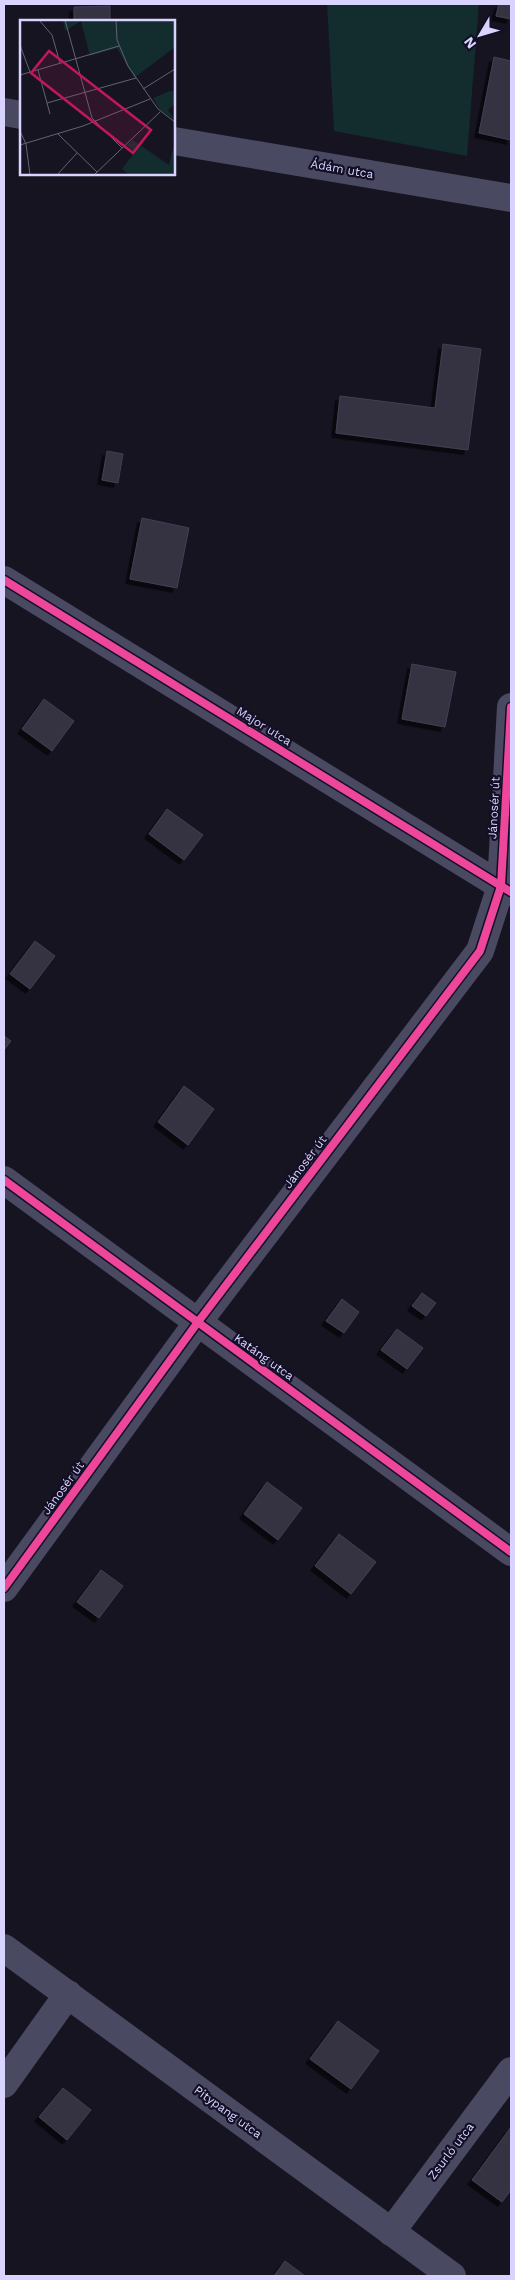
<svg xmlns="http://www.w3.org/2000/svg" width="515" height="2280" font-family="'Work Sans',sans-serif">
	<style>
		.green { fill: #132c2d }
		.building { fill: #343243; stroke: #433f54; filter: url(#shadow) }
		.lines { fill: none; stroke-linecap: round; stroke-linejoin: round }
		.minor { stroke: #4a4962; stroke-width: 28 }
		.cycleway-casing { stroke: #130f26; stroke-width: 11 }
		.cycleway { stroke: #ed469a; stroke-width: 8 }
		.labels { text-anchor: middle; stroke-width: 4.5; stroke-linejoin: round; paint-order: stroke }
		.street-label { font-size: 12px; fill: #d9d4ff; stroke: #130f26 }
		.inset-road { fill: none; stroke: #64617a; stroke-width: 1 }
		.view { fill: #c2185b; fill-opacity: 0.15; stroke: #c2185b; stroke-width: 2.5 }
		.inset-edge { fill: none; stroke: #d9d4ff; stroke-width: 2.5 }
	</style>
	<defs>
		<filter id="shadow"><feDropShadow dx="-4.5" dy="4.5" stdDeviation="0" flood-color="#0009"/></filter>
	</defs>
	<rect width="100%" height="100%" fill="#161421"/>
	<polygon class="green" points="327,4 479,4 467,156 334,131"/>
	<g class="building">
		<polygon points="499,4 511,4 511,19 496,16"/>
		<polygon points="110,6 110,21 74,21 74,7"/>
		<polygon points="494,57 511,61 511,140 479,133"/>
		<polygon points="443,344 481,349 468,450 336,433 340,396 435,408"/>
		<polygon points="107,451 123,454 118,483 102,480"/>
		<polygon points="142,518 189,528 177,588 130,579"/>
		<polygon points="412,664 456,672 445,727 402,719"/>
		<polygon points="44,699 74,721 52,751 22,729"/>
		<polygon points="167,809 203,835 184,860 149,834"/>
		<polygon points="35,941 55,956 30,989 10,974"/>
		<polygon points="4,1036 11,1041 4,1050"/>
		<polygon points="184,1086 214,1109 188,1145 158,1122"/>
		<polygon points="422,1293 436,1303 426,1316 412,1306"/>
		<polygon points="342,1299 359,1312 344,1333 326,1321"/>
		<polygon points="397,1329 423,1348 407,1369 381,1350"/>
		<polygon points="267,1482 302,1508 278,1540 244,1514"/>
		<polygon points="339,1534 376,1562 351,1594 315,1566"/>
		<polygon points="101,1570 123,1586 99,1618 77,1602"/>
		<polygon points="338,2021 379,2051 351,2089 310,2059"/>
		<polygon points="63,2088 91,2110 67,2140 39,2117"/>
		<polygon points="511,2127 511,2190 502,2202 472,2180"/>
		<polygon points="285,2261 305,2276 274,2276"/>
	</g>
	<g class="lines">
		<g class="minor">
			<polyline points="4,112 21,115"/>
			<polyline points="174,141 511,198"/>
			<polyline points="4,580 511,892"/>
			<polyline points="4,1180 511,1552"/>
			<polyline points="4,1588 198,1322 480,951 501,886 511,707"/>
			<polyline points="4,1948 452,2276"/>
			<polyline points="4,2084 68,1994"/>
			<polyline points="391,2232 511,2071"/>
		</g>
		<g class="cycleway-casing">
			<g id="cycleway">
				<polyline points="4,580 511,892"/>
				<polyline points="4,1180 511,1552"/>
				<polyline points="4,1588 198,1322 480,951 501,886 511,707"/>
			</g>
		</g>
		<use href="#cycleway" class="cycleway"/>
	</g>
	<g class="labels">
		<g class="street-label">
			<text transform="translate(342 169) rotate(10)" y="4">Ádám utca</text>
			<text transform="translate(264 726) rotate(32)" y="4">Major utca</text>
			<text transform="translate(494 808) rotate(-87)" y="4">Jánosér út</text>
			<text transform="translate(305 1162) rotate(-53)" y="4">Jánosér út</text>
			<text transform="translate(264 1357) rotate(36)" y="4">Katáng utca</text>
			<text transform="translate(63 1488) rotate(-54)" y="4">Jánosér út</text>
			<text transform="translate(228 2112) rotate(36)" y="4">Pitypang utca</text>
			<text transform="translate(451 2151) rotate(-53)" y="4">Zsurló utca</text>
		</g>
	</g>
	<g transform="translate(20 20)">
		<rect width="155" height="155" fill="#161421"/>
		<path d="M43,0H155V27L114,58L97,28L70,36L61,1L45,11ZM150,71H155V84L148,90L155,100L140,90L133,78ZM113,120L149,145L155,120V155H109L102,149L115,132L107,125Z" fill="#132c2d"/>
		<path class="inset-road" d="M19,0L32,15L40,43M45,0L72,98L102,128M96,0L97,20L108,46L138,89L155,102M0,25L10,52M18,50L30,94M0,55L99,26M123,69L155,49M27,83L116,58M0,111L6,124L10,155M38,114L77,152M0,125L63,106L130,79M37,155L57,133M74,155L140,92"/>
		<path class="view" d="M29,31L131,110L113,133L11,53Z"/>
		<rect width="155" height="155" class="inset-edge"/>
	</g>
	<rect width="515" height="2280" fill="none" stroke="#d9d4ff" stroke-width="10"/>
	<g transform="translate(480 35) rotate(232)" stroke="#130f26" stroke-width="4" paint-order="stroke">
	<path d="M0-4L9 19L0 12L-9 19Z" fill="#d9d4ff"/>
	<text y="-8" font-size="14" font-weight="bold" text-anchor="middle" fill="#d9d4ff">N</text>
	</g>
</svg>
